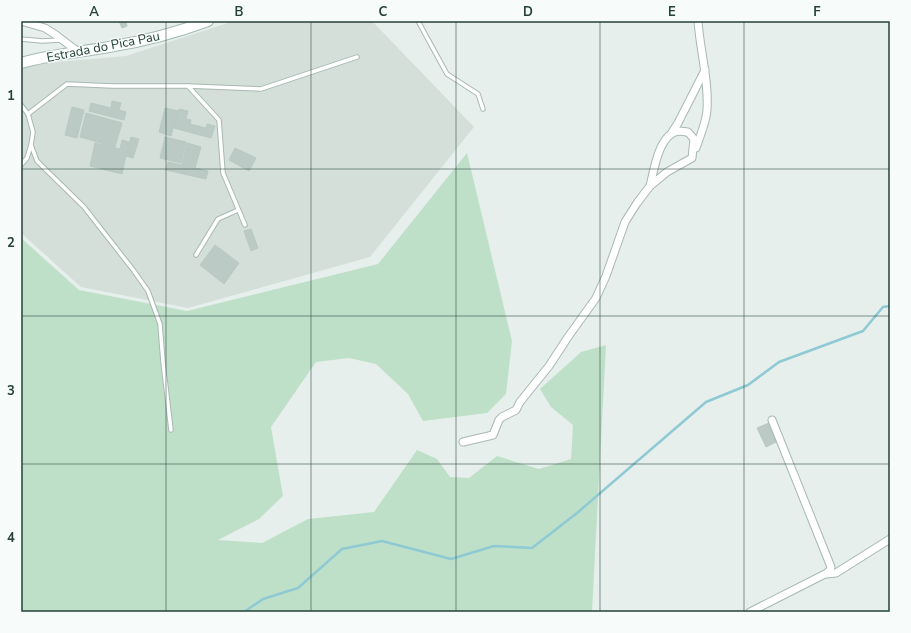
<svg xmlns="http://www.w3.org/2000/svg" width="911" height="633" font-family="'Nunito Sans',sans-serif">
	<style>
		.built { fill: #d4dfda }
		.green { fill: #bfe0c8 }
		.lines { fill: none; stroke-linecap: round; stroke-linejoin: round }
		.stream { stroke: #8ec9d4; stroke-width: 2.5 }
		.building { fill: #bbcac4; stroke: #b8c9c2 }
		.service-casing { stroke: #a8b8b2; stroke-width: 5.5 }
		.minor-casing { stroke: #a8b8b2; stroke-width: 9 }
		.secondary-casing { stroke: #a4bbb3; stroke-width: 12 }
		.service { stroke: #fff; stroke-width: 3.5 }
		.minor { stroke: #fff; stroke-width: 7 }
		.secondary { stroke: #fff; stroke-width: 10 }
		.grid { fill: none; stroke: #24423a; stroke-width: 1; stroke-opacity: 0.55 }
		.labels { text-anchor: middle; stroke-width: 3; stroke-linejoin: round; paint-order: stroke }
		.street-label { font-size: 13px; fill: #24423a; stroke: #f7fbf9 }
		.neatline { fill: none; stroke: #24423a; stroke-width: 1.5 }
		.grid-label { font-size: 13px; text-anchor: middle; font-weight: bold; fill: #24423a }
	</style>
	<rect width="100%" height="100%" fill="#e6efeb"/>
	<polygon class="built" points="234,21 372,21 474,127 370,257 188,308 81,287 21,233 21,67 46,63 126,56"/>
	<polygon class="green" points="467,153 512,341 506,394 487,413 423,421 408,394 376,364 349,358 316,362 271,427 283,496 259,519 218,540 262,543 308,519 374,512 417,450 437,459 450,477 469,478 497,456 539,469 571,459 573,425 551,407 540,389 581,352 606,345 592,612 21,612 21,238 79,290 187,311 378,264"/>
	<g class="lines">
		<polyline class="stream" points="244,612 263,599 298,588 342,549 382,541 451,559 494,546 532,548 577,513 706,402 748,385 779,362 863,331 883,307 890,306"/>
	</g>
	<g class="building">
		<polygon points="119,21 126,21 127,26 122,28"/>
		<polygon points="112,101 121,103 119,110 126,112 124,120 89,111 91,103 111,108"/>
		<polygon points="72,107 84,110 77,138 65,135"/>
		<polygon points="165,108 178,111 171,136 159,132"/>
		<polygon points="179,109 188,111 186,119 191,120 190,124 206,128 207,124 215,126 211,138 174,128"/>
		<polygon points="86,113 122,123 115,147 80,137"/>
		<polygon points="131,137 139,139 133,158 126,156"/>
		<polygon points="165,137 186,142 181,163 160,158"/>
		<polygon points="122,140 129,142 122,174 90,166 95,143 120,149"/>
		<polygon points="187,143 201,147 195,168 208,171 206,179 166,170 168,162 182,165"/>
		<polygon points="235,148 256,158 249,171 229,160"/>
		<polygon points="251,229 258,248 251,251 244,231"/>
		<polygon points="215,245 239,263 224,284 200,265"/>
		<polygon points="769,423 778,441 766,447 757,428"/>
	</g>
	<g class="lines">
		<g class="service-casing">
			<g id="service">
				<polyline points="418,21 447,74 478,94 483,109"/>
				<polyline points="21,39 42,41 61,40"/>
				<polyline points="188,86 219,120 223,173 245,225"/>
				<polyline points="21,105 28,114 33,132 31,145 27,158 21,165"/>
				<polyline points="28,114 67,84 112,86 188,86 261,89 357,57"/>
				<polyline points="31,145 37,161 84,207 134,271 148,291 160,324 163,362 171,430"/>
				<polyline points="196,255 218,219 238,210"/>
			</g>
		</g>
		<g class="minor-casing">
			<g id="minor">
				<polyline points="21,21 45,28 56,35 77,51"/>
				<polyline points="671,134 678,123 705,70"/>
				<path d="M696,148C700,136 706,123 707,110C709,80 700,51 698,21"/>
				<path d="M463,442L493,435L499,420L502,417L516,410L520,402L549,366L568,337L596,298L606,276L625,222L637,203L650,186L667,172L692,158L694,139L688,132C685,132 682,131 679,131C659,133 654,170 650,186"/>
				<polyline points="826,574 836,573 890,539"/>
				<polyline points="750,612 827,573 830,570 831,567 772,420"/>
			</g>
		</g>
		<g class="secondary-casing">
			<path id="secondary" d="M21,63C52,54 83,52 114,46C145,41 178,32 208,21"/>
		</g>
		<use href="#service" class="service"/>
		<use href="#minor" class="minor"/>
		<use href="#secondary" class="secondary"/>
	</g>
	<path class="grid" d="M166,21V612M311,21V612M456,21V612M600,21V612M744,21V612M21,169H890M21,316H890M21,464H890"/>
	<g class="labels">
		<g class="street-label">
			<text transform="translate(103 46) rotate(-11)" y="5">Estrada do Pica Pau</text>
		</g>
	</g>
	<rect width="911" height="633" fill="none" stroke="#f7fbf9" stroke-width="44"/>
	<rect x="22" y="22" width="867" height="589" class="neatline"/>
	<g class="grid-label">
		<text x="94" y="16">A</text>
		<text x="239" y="16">B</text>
		<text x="383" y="16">C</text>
		<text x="528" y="16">D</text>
		<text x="672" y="16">E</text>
		<text x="817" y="16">F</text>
		<text x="11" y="100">1</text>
		<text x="11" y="247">2</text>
		<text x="11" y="395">3</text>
		<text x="11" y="542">4</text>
	</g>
</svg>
